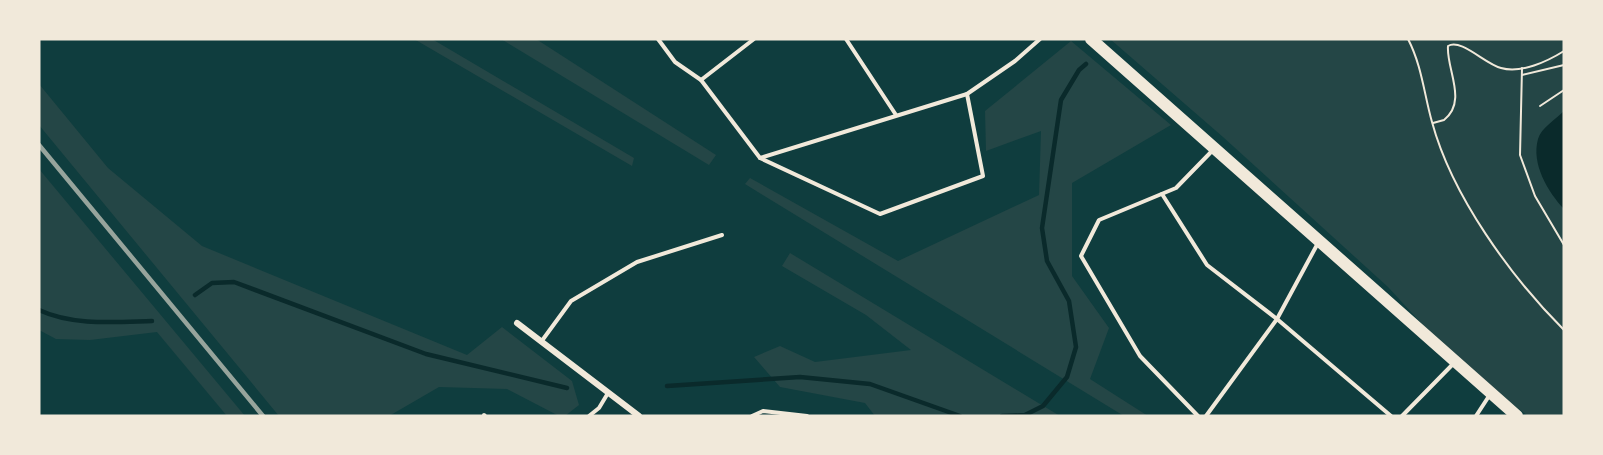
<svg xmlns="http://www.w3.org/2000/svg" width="1603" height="455" font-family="Spectral,serif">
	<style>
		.green { fill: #244646 }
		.water { fill: #0a2a2b }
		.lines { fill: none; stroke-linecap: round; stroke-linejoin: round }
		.stream { stroke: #0a2a2b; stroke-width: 4.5 }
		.path { stroke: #f1e9da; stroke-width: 2 }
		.service { stroke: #f1e9da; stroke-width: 4 }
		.minor { stroke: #f1e9da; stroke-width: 6 }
		.primary { stroke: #f1e9da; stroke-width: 12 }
		.rail { stroke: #97a49c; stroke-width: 4.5 }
	</style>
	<rect width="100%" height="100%" fill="#0f3d3e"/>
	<g class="green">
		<polygon points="414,39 432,39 634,158 632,166"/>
		<polygon points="501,39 536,39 716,155 709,165"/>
		<polygon points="1110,39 1564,39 1564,416 1528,416 1456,361 1388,287 1223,137"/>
		<polygon points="1071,41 1171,125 1072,183 1072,276 1109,328 1090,379 1148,416 1124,416 745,184 750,178 898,261 1039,195 1041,131 986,151 985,111"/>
		<polygon points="39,84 108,168 202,246 467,355 502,327 572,381 579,405 565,416 559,416 507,389 439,387 389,416 279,416 39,125"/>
		<polygon points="39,169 245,416 227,416 157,332 90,340 56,339 39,330"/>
		<polygon points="790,253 1060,416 875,416 865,403 780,387 754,357 780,346 815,362 911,350 866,315 782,266"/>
	</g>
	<path class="water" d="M1564,111V209C1548,192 1531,164 1538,139C1541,128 1556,119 1564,111Z"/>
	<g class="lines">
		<g class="stream">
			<polyline points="195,295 212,283 234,282 426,354 567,388"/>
			<path d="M39,310C73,326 115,322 152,321"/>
			<polyline points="667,386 800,377 870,384 960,416"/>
			<polyline points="1002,416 1025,415 1043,406 1067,377 1076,347 1069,301 1047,261 1042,228 1061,100 1079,70 1086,64"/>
		</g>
		<g class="path">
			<path d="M1408,39C1422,66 1424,94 1432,122C1452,196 1511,277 1564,330"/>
			<polyline points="1522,68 1520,155 1535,196 1564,245"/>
			<polyline points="1522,75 1564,65"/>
			<polyline points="1540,106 1564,90"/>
			<path d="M1433,123L1444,120C1468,101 1446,69 1448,46C1461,38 1485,64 1501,68C1521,74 1548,61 1564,51"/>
		</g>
		<g class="service">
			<polyline points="658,39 675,62 701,80 760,158 967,94 1015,61 1040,39"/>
			<polyline points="846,39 896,115"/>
			<polyline points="701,80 754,39"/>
			<polyline points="760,158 880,214 983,176 967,94"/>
			<polyline points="1162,194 1207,265 1277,319 1391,416"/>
			<polyline points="541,342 571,301 637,262 722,235"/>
			<polyline points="484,415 485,416"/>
			<polyline points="589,416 599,408 608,393"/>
			<polyline points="752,416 763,411 807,416"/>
			<polyline points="1198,416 1140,356 1081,256 1099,220 1176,188 1212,151"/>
			<polyline points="1206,416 1277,319 1318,243"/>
			<polyline points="1402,416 1454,363"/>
			<polyline points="1476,416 1489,396"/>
		</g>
		<polyline class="minor" points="517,323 639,416"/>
		<polyline class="primary" points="1091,39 1517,416"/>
		<polyline class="rail" points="39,145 263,416"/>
	</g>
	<rect width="1603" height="455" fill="none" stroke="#f1e9da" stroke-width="81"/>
</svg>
